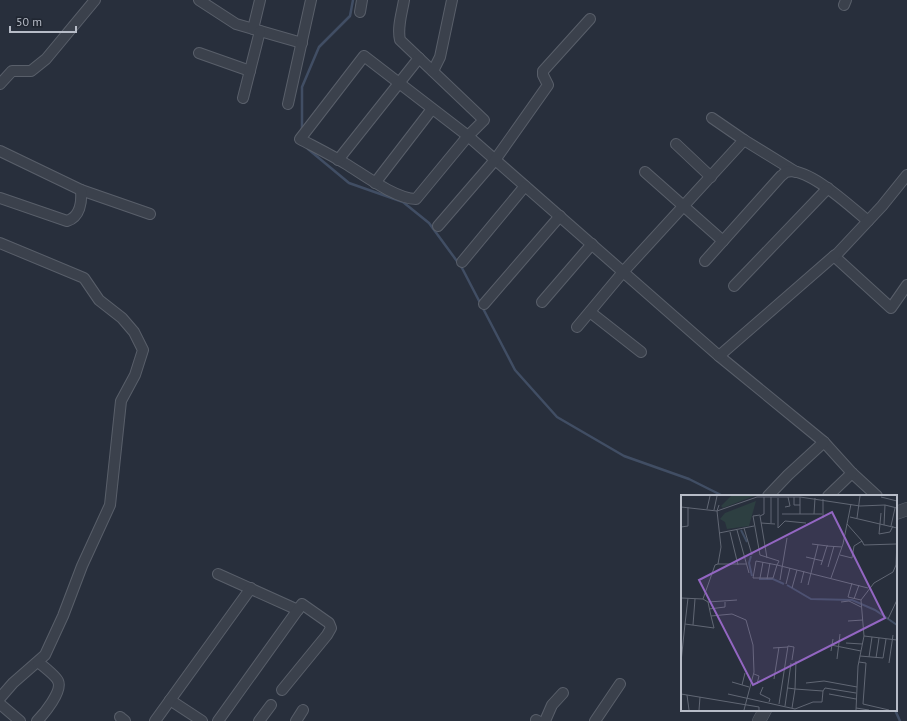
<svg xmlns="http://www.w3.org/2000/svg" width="907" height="721" font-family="'PT Sans',sans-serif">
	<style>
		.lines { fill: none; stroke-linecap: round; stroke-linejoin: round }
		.stream { stroke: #414e64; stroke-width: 2.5 }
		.minor-casing { stroke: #595f6a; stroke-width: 12 }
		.tertiary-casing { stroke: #595f6a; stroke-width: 14 }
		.minor { stroke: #3b414c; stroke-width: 10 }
		.tertiary { stroke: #3b414c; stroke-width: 13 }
		.inset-river { fill: none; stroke: #414e64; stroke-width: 2 }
		.inset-road { fill: none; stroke: #616774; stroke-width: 1 }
		.view { fill: #9366c2; fill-opacity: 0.15; stroke: #9366c2; stroke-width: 2 }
		.inset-edge { fill: none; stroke: #b7bcc7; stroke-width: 2 }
	</style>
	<rect width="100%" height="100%" fill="#282f3c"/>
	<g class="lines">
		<g class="stream">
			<polyline points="302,132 302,87 319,47 350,16 353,0"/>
			<polyline points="307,146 308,149 349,183 403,202 429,223 462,268 515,370 557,417 624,456 689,479 723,496"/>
			<polyline points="895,710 900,721"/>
		</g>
		<g class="minor-casing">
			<g id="minor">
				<polyline points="199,0 236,24 302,43"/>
				<path d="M404,0C402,13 397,27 400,40L484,120L468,136L416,199C396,199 364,175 346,164C331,155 315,147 300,139L364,56L468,136L719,356L824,442L852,473L877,496"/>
				<polyline points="844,5 846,0"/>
				<polyline points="360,12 362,0"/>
				<polyline points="253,29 260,0"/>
				<polyline points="199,53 250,71"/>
				<polyline points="433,71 440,57 452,0"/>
				<polyline points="0,84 12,71 31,71 46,59 95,0"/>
				<polyline points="243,98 260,31"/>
				<polyline points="288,104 311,0"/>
				<polyline points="712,118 744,140 796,172"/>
				<polyline points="676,144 711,177"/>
				<polyline points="0,151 81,190 150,214"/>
				<polyline points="338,160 419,58"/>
				<polyline points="645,172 723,241"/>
				<polyline points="375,183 432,109"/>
				<path d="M0,198L67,221C80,217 82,202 81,190"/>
				<polyline points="438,226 495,160 548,85 543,75 543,71 590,19"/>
				<polyline points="0,243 84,278 99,300 122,318 134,332 143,350 135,375 121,401 110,505 82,566 63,616 45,655 13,683 0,698"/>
				<polyline points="834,256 891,308 907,285"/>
				<path d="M705,261L781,176C783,175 784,173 786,172C807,165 853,209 868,221"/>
				<polyline points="462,262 525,186"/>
				<polyline points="734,286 828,188"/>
				<polyline points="542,302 592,244"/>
				<polyline points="484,304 560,216"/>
				<polyline points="590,312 641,352"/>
				<polyline points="577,327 623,272 744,140"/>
				<polyline points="719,356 834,256 838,253 882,206 907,175"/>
				<polyline points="768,496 788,475 824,442"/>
				<polyline points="828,496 852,473"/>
				<polyline points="218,574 298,610"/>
				<polyline points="170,700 202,721"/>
				<polyline points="0,704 20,721"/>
				<polyline points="120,717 125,721"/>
				<polyline points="536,720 538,721"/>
				<path d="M37,721C44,714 63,691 58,681C56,676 43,666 38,662"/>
				<polyline points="155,721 251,588"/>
				<polyline points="218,721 302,604 329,623 331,628 327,635 282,690"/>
				<polyline points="259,721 271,705"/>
				<polyline points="296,721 303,710"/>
				<polyline points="545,721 552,705 563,693"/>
				<polyline points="595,721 620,684"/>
			</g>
		</g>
		<g class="tertiary-casing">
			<g id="tertiary">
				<polyline points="896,513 907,509"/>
				<polyline points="759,721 765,710"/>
			</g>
		</g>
		<use href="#minor" class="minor"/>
		<use href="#tertiary" class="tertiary"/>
	</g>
	<g transform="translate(681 495)">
		<rect width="216" height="216" fill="#282f3c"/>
		<path d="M50,1H73L42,13L40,11ZM75,6L68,31L46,34L44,27L39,24L44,18Z" fill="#2d3f41"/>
		<path class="inset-river" d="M60,35L66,47M70,61L68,68L71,81M78,84H92L103,89M106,90L130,104L171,105L194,115L216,130"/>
		<path class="inset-road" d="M83,2V19L79,21L86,63M113,2V10H119M119,2V19M200,2L216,6M97,3V33L104,26L125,28M0,12L36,16L76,2H119L179,11L204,10L216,13M104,12L109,11L107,2M26,14L29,1M33,15L36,1M200,18L198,39L209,37L212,31M101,19H141M133,19L134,3M79,20L72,21L79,60L98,66L96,70L75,66L72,83H92L96,70L187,93M169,22L216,33M142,23V4M176,23L179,1M80,28L94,29M90,28V2M203,30L204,10M210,31L214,13M0,32L7,31V12M63,33L71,60M56,35L68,78M49,37L57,70M38,38L73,31M181,46L183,50L215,49M131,49L147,51M159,60L171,63L173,51L181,46L166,29M125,62L142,66M37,69H65M140,70L146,51L161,52M147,72L153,51M79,83L82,67M150,83L162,49L170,9M86,84L89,68M99,85L106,43M120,88L123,76M171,88L167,102L180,105M105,89L109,73M127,90L137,50M111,93L116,75M0,103L22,104L27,107L56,105M22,104L34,70L37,69L40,52L36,16L38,10M173,104L178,90M27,107L30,121L51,119L65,125L72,150L73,177L63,215M160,107L168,106L180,112M28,114L44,112V107M207,124L216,105M167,126L182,125M4,129L7,103M12,130L14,104M183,141L216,145M165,148L181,149M150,150L180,156M92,153L107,152M150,156L152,144M179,161L202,163L205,144M188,162L191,142M195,163L198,143M156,164L159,139M0,167L4,129L33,133L30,121M178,167L185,168L182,209L208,215M208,168L212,140M73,179L78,181L76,189M93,184L98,152M51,187L68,192M125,188L143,186L176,192M61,190L64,178M82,192L79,199L89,204L88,207M107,193L114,194L115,166M0,199L78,212V215M47,199L114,214L132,207H141L142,196M148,199L175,204M6,200L8,215M98,209L107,151L113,152L111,165M104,211L110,168M111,213L114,194L142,196L144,193L175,198M175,213L188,215M18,215L19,202M175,215L177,171L183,141L180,105L193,88L212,77L215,70L216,45"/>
		<path class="view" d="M151,17L204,123L72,190L18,85Z"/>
		<rect width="216" height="216" class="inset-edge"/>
	</g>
	<path d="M10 26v6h66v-6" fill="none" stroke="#b7bcc7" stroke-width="2"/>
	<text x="16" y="26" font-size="12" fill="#b7bcc7" stroke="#202631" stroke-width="3" paint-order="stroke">50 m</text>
</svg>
